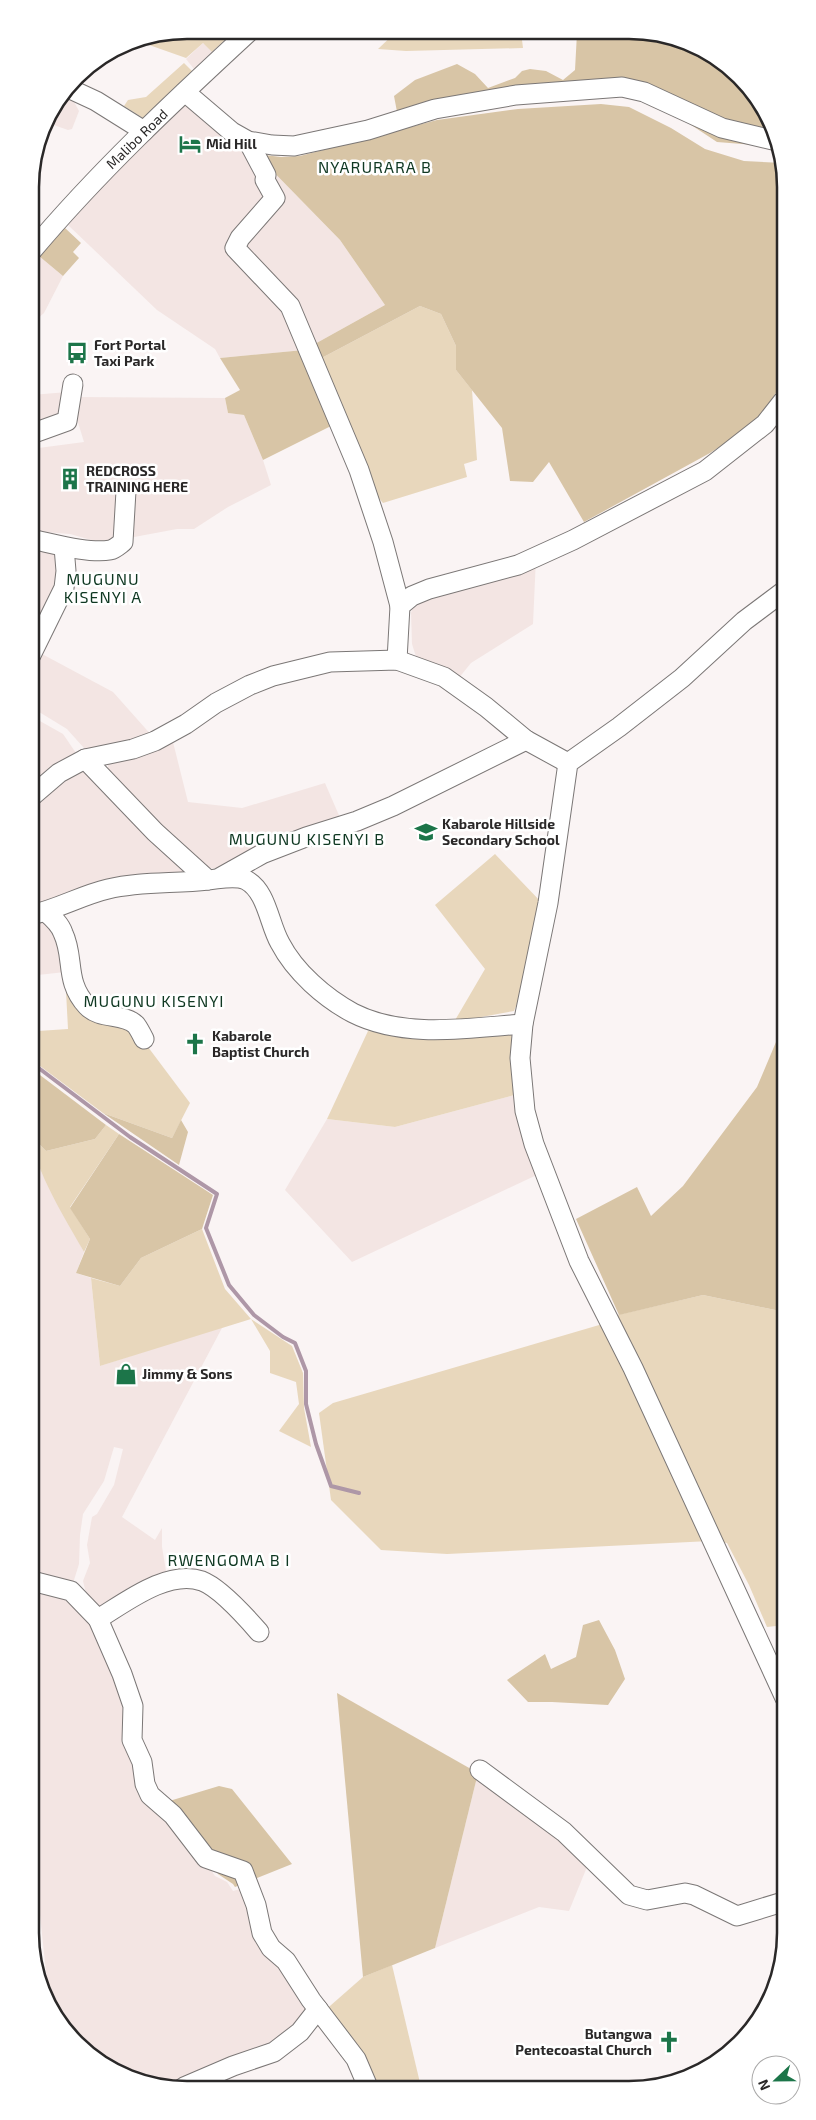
<svg xmlns="http://www.w3.org/2000/svg" width="816" height="2120" font-family="'Exo 2',sans-serif">
	<style>
		.built { fill: #f3e5e3 }
		.green { fill: #e8d7bc }
		.forest { fill: #d8c5a6 }
		.lines { fill: none; stroke-linecap: round; stroke-linejoin: round }
		.stream { stroke: #ae97a7; stroke-width: 4 }
		.minor-casing { stroke: #7b7776; stroke-width: 21 }
		.minor { stroke: #fff; stroke-width: 19 }
		.labels { text-anchor: middle; stroke-width: 5; stroke-linejoin: round; paint-order: stroke }
		.street-label { font-size: 14px; fill: #2a2828; stroke: #fff }
		.poi-label { font-size: 14px; font-weight: bold; fill: #2a2828; stroke: #fff; text-anchor: start }
		.quarter-label { font-size: 16px; letter-spacing: 1px; fill: #0f3822; stroke: #fff }
		.rim { fill: none; stroke: #2a2828; stroke-width: 2.5 }
	</style>
	<rect width="100%" height="100%" fill="#faf4f4"/>
	<g class="built">
		<polygon points="203,43 212,52 194,69 186,59"/>
		<polygon points="64,93 73,100 79,111 72,129 68,130 45,122"/>
		<polygon points="187,102 207,124 256,154 340,240 385,305 304,350 220,358 215,349 157,310 68,225 86,200"/>
		<polygon points="39,256 63,276 44,313 31,324 30,265"/>
		<polygon points="68,392 67,412 31,425 31,395"/>
		<polygon points="77,397 225,398 228,413 244,415 263,460 271,485 228,507 194,529 177,529 102,543 70,534 31,531 31,449 84,442 76,416"/>
		<polygon points="31,539 52,542 65,580 42,654 113,692 153,737 103,750 84,748 67,729 31,707"/>
		<polygon points="536,558 533,624 471,663 458,679 418,663 412,644 411,613 418,592"/>
		<polygon points="31,716 63,734 76,753 31,790"/>
		<polygon points="172,738 188,802 242,808 325,783 341,820 218,869 201,867 116,785 108,768 108,761"/>
		<polygon points="85,766 193,875 31,911 31,801"/>
		<polygon points="31,919 53,924 65,972 38,975 39,972 32,972"/>
		<polygon points="518,1094 541,1173 352,1262 285,1190 327,1119 395,1127"/>
		<polygon points="32,1147 42,1173 84,1252 76,1273 91,1278 100,1366 223,1326 122,1517 155,1540 162,1528 162,1547 167,1577 100,1609 86,1593 83,1581 90,1563 87,1545 92,1517 97,1514 114,1485 123,1449 114,1447 104,1481 83,1514 80,1535 79,1564 74,1580 70,1585 32,1576"/>
		<polygon points="33,1590 69,1594 93,1618 109,1655 140,1763 215,1876 227,1882 233,1891 252,1886 267,1938 317,2011 300,2032 184,2087 156,2087 117,2074 76,2044 50,2010 33,1849"/>
		<polygon points="478,1773 515,1808 559,1834 589,1862 569,1911 539,1907 435,1948"/>
	</g>
	<g class="green">
		<polygon points="186,30 235,30 212,52 203,43 186,58 135,40"/>
		<polygon points="397,31 521,32 523,48 406,51 378,49"/>
		<polygon points="184,63 192,71 143,118 124,106 128,100 146,97"/>
		<polygon points="420,306 441,314 456,346 456,370 472,390 477,460 464,464 467,477 383,503 369,487 314,362"/>
		<polygon points="495,854 542,903 526,982 514,1011 454,1022 485,969 435,905"/>
		<polygon points="32,972 39,972 38,1031 68,1029 65,972 81,995 120,1017 145,1043 190,1103 172,1138 103,1113 32,1060"/>
		<polygon points="368,1031 398,1034 511,1032 518,1094 395,1127 327,1119"/>
		<path d="M106,1125L119,1134L70,1207L90,1239L84,1252C69,1225 32,1166 32,1137L46,1151L95,1139Z"/>
		<polygon points="202,1229 225,1289 251,1319 292,1346 303,1373 304,1408 311,1447 279,1431 299,1404 296,1382 270,1373 270,1351 251,1319 100,1366 91,1278 120,1286 141,1258"/>
		<polygon points="703,1295 785,1312 785,1625 767,1627 749,1585 727,1543 720,1542 613,1316"/>
		<polygon points="606,1323 710,1541 447,1554 381,1550 331,1500 319,1413 333,1403"/>
		<polygon points="392,1965 421,2087 365,2087 322,2013 363,1977"/>
	</g>
	<g class="forest">
		<polygon points="577,33 660,33 688,44 693,52 703,49 708,51 740,76 765,108 780,147 717,142 676,115 627,92 398,117 394,96 415,80 457,64 475,74 488,88 515,78 522,71 530,69 546,71 563,80 575,70"/>
		<polygon points="601,104 629,107 671,128 705,149 744,161 783,163 783,382 756,423 710,453 584,522 549,462 533,482 510,481 502,428 456,370 456,346 441,314 420,306 314,362 339,422 263,460 244,415 228,413 225,398 240,390 220,358 304,350 385,305 340,240 256,154 281,157 300,156 437,120 518,109"/>
		<polygon points="65,228 81,243 73,252 79,258 63,276 39,256"/>
		<polygon points="784,1023 785,1312 703,1295 619,1315 576,1219 637,1187 651,1216 683,1186 757,1087"/>
		<polygon points="32,1069 106,1125 95,1139 46,1151 32,1137"/>
		<polygon points="103,1113 172,1138 181,1120 188,1132 179,1165"/>
		<polygon points="119,1134 213,1195 202,1229 141,1258 120,1286 76,1273 90,1239 70,1208"/>
		<polygon points="599,1620 615,1650 625,1679 608,1705 552,1702 528,1702 507,1680 545,1654 551,1669 576,1657 583,1625"/>
		<polygon points="337,1693 478,1773 435,1948 363,1977"/>
		<polygon points="219,1786 232,1789 292,1864 235,1887 233,1884 218,1874 195,1833 166,1802"/>
	</g>
	<g class="lines">
		<polyline class="stream" points="32,1063 130,1137 217,1194 206,1228 229,1285 254,1315 283,1337 295,1343 306,1371 306,1404 316,1444 331,1486 359,1493"/>
		<g class="minor-casing">
			<g id="minor">
				<polyline points="68,88 96,101 144,131"/>
				<polyline points="185,92 232,132 248,141 272,145 294,146 368,130 435,109 516,95 622,87 644,92 722,128 777,141"/>
				<polyline points="248,141 266,175 265,180 275,198 240,238 235,248 290,306 359,470 383,542 400,606"/>
				<path d="M30,253C97,173 174,101 251,30"/>
				<polyline points="31,434 67,421 73,384"/>
				<path d="M31,539C51,543 89,554 110,550C115,549 119,545 123,542L126,491"/>
				<polyline points="784,591 744,621 682,678 619,727 568,763 548,903 523,1024 520,1058 525,1111 534,1144 579,1261 633,1368 785,1698"/>
				<polyline points="31,655 64,588 66,571 64,547"/>
				<polyline points="397,660 400,606 412,596 429,589 518,565 573,540 705,471 765,424 783,401"/>
				<path d="M85,759L155,832L208,880C220,879 235,875 246,880C267,891 269,924 280,943C295,972 325,998 353,1013C404,1039 468,1028 523,1024"/>
				<polyline points="31,797 59,773 85,759 133,749 155,741 186,724 216,703 250,685 273,676 330,662 397,660 444,677 486,707 526,740 568,763"/>
				<polyline points="221,877 262,854 306,837 357,821 393,806 526,740"/>
				<path d="M46,912C53,918 60,924 63,933C75,958 64,981 87,1006C100,1020 124,1013 136,1025C139,1029 142,1035 144,1039"/>
				<path d="M31,915C58,909 82,895 108,889C141,881 175,884 208,880"/>
				<polyline points="32,1581 71,1591 98,1619 122,1674 133,1706 132,1740 142,1762 145,1784 150,1795 173,1815 206,1858 243,1871 256,1905 262,1933 271,1948 286,1961 311,2000 356,2059 368,2087"/>
				<path d="M98,1619C126,1602 168,1569 202,1581C220,1588 246,1617 259,1632"/>
				<polyline points="480,1770 564,1832 629,1895 647,1900 685,1893 694,1895 737,1916 786,1901"/>
				<polyline points="184,2087 233,2066 274,2052 300,2032 318,2009"/>
			</g>
		</g>
		<use href="#minor" class="minor"/>
	</g>
	<defs>
		<g id="hotel-bare" transform="scale(1.725)"><path d="M-6-4.5h1.5V1H6V5H4.5V3h-9V5H-6ZM-4 0a1.8 1.8 0 1 1 3.6 0ZM.5 0V-2.5h3Q6-2.5 6 0Z" fill="#1c7549" stroke="#fff" stroke-width="2.5" paint-order="stroke"/></g>
		<g id="bus-bare" transform="scale(1.725)"><path d="M-5-6H5V4H4V6H2V4H-2V6H-4V4H-5ZM-3.5-4V0h7V-4ZM-3.5 1.2v1.5H-2V1.2ZM2 1.2v1.5H3.5V1.2Z" fill="#1c7549" stroke="#fff" stroke-width="2.5" paint-order="stroke"/></g>
		<g id="building-bare" transform="scale(1.725)"><path d="M-4-6H4V6H1V3H-1V6H-4ZM-2.5-4.3h1.7v1.8h-1.7ZM.8-4.3h1.7v1.8H.8ZM-2.5-1h1.7V.8h-1.7ZM.8-1h1.7V.8H.8Z" fill="#1c7549" stroke="#fff" stroke-width="2.5" paint-order="stroke"/></g>
		<g id="school-bare" transform="scale(1.725)"><path d="M0-5L7-2L0 1L-7-2ZM-4 1L0 2.5L4 1V4Q0 6-4 4Z" fill="#1c7549" stroke="#fff" stroke-width="2.5" paint-order="stroke"/></g>
		<g id="church-bare" transform="scale(1.725)"><path d="M-1.2-6h2.4v3.5h3.3v2.4h-3.3V6h-2.4V-.1h-3.3v-2.4h3.3Z" fill="#1c7549" stroke="#fff" stroke-width="2.5" paint-order="stroke"/></g>
		<g id="shop-bare" transform="scale(1.725)"><path d="M-5-2.5h2.3a2.7 3.5 0 0 1 5.4 0H5L5.5 6h-11ZM-1.5-2.5h3a1.5 2.3 0 0 0-3 0Z" fill="#1c7549" stroke="#fff" stroke-width="2.5" paint-order="stroke"/></g>
	</defs>
	<g fill-rule="evenodd">
		<use href="#hotel-bare" x="190" y="144"/>
		<use href="#bus-bare" x="77" y="353"/>
		<use href="#building-bare" x="70" y="479"/>
		<use href="#school-bare" x="426" y="832"/>
		<use href="#church-bare" x="195" y="1044"/>
		<use href="#shop-bare" x="126" y="1374"/>
		<use href="#church-bare" x="669" y="2042"/>
	</g>
	<g class="labels">
		<g class="street-label">
			<text transform="translate(137 139) rotate(-44)" y="5">Malibo Road</text>
		</g>
		<g class="poi-label">
			<text x="206" y="149">Mid Hill</text>
			<text x="94" y="350">Fort Portal<tspan x="94" dy="16">Taxi Park</tspan></text>
			<text x="86" y="476">REDCROSS<tspan x="86" dy="16">TRAINING HERE</tspan></text>
			<text x="442" y="829">Kabarole Hillside<tspan x="442" dy="16">Secondary School</tspan></text>
			<text x="212" y="1041">Kabarole<tspan x="212" dy="16">Baptist Church</tspan></text>
			<text x="142" y="1379">Jimmy &amp; Sons</text>
			<text x="652" y="2039" text-anchor="end">Butangwa<tspan x="652" dy="16">Pentecoastal Church</tspan></text>
		</g>
		<g class="quarter-label">
			<text x="375" y="173">NYARURARA B</text>
			<text x="103" y="585">MUGUNU<tspan x="103" dy="18">KISENYI A</tspan></text>
			<text x="307" y="845">MUGUNU KISENYI B</text>
			<text x="154" y="1007">MUGUNU KISENYI</text>
			<text x="229" y="1566">RWENGOMA B I</text>
		</g>
	</g>
	<path d="M0 0H816V2120H0ZM187 39H629A148 148 0 0 1 777 187V1933A148 148 0 0 1 629 2081H187A148 148 0 0 1 39 1933V187A148 148 0 0 1 187 39Z" fill="#fff" fill-rule="evenodd"/>
	<path class="rim" d="M187 39H629A148 148 0 0 1 777 187V1933A148 148 0 0 1 629 2081H187A148 148 0 0 1 39 1933V187A148 148 0 0 1 187 39Z"/>
	<g transform="translate(776 2080) rotate(248)"><circle r="24" fill="#ffffff" stroke="#aaa9a9"/>
	<path d="M0-4L9 19L0 12L-9 19Z" fill="#1c7549"/>
	<text y="-8" font-size="14" font-weight="bold" text-anchor="middle" fill="#2a2828">N</text>
	</g>
</svg>
